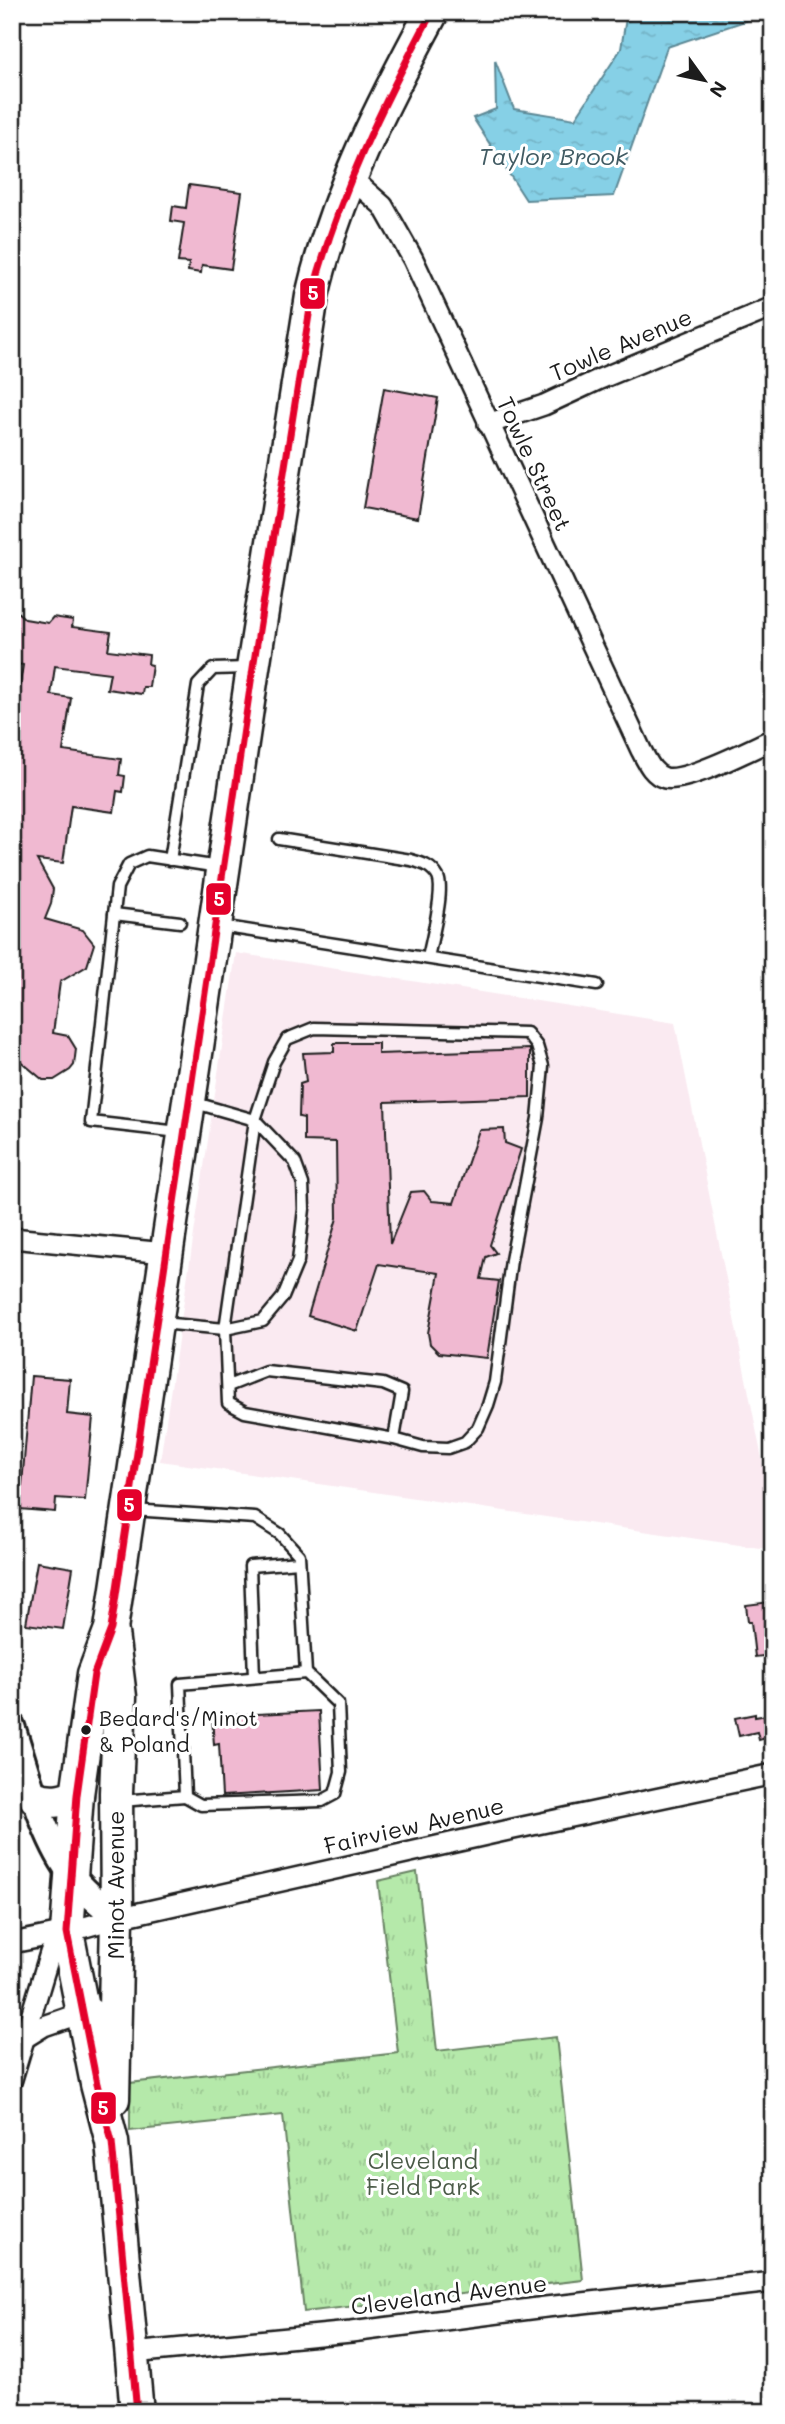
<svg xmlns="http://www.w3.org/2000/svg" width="785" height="2424" font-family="Mali,sans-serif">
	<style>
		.built { fill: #faeaf1 }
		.park { fill: url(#park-tufts); stroke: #688263; stroke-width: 2 }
		.water { fill: url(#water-ripples); stroke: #5c8895; stroke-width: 2 }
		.building { fill: #f0b9d1; stroke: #1c1c1c; stroke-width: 2 }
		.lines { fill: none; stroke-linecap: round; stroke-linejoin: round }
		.service-casing { stroke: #1c1c1c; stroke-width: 15 }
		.minor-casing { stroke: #1c1c1c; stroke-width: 24 }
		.tertiary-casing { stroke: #1c1c1c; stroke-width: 30 }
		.primary-casing { stroke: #1c1c1c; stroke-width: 37 }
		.service { stroke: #fff; stroke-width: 10 }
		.minor { stroke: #fff; stroke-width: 19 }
		.tertiary { stroke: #fff; stroke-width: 24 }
		.primary { stroke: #fff; stroke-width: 32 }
		.bus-1-casing { stroke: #fff; stroke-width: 12 }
		.bus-1 { stroke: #e4002b; stroke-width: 7 }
		.bus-dot { fill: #1c1c1c; stroke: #fff; stroke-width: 2.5 }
		.labels { text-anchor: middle; stroke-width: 6; stroke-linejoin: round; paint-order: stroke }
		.bus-label { font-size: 21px; fill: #1c1c1c; stroke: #fff; text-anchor: start }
		.street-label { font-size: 23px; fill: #1c1c1c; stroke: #fff }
		.park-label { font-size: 23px; fill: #4a5a47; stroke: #fff }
		.water-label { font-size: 24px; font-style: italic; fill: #415b63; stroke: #fff }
		.line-badge { stroke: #fff; stroke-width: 2.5 }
		.badge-label { font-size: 19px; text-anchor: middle; font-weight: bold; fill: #fff }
	</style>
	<defs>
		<pattern id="park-tufts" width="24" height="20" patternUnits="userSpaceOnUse" patternTransform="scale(1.75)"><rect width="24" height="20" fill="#b5e9aa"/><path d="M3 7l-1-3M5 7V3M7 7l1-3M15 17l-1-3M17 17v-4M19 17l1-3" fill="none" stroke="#9bc792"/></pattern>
		<pattern id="water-ripples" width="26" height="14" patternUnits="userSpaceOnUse" patternTransform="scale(1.75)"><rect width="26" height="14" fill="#86d0e6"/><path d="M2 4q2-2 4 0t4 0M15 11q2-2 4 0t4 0" fill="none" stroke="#73b2c5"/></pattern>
	</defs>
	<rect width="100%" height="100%" fill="#fff"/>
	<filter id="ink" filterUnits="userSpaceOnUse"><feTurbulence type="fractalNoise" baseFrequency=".0143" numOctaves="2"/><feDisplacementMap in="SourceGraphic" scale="14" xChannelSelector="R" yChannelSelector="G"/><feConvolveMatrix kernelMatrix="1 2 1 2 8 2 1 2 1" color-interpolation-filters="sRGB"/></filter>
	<g filter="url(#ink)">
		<polygon class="built" points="236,953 675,1023 773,1514 773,1550 160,1461"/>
		<polygon class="park" points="417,1872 437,2051 556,2037 583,2280 304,2312 283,2115 130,2131 130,2083 398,2053 378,1881"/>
		<polygon class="water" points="627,12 772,12 667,47 614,196 526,200 473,118 496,109 495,60 514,109 575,119 621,49"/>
		<g class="building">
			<polygon points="189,185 242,192 231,269 202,265 201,273 188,271 189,263 178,262 184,223 171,221 173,206 186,208"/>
			<polygon points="384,388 438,398 418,518 363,508"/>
			<polygon points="12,607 25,619 48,623 53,617 73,620 72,627 111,632 108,650 149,655 148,664 152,665 149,687 143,687 142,694 107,689 110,673 55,666 51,695 71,698 63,751 121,759 119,775 125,776 123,792 117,791 114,812 71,806 63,863 37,860 53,889 51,904 45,919 83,930 94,944 87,966 60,982 53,1033 68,1036 76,1049 74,1065 70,1070 54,1080 43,1080 12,1054 12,732 23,665 12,663"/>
			<polygon points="334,1043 378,1043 378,1054 530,1049 530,1097 385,1102 390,1244 411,1192 424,1191 432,1201 454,1203 479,1130 504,1129 505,1143 521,1149 490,1245 496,1253 486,1257 481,1279 499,1281 487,1358 439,1353 430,1344 428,1333 439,1273 379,1264 357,1331 308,1316 337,1218 336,1142 304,1141 304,1118 299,1117 300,1084 306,1082 303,1053 334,1052"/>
			<polygon points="31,1376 70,1379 67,1414 93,1417 85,1500 56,1498 55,1512 20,1509"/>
			<polygon points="37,1562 73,1568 63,1629 26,1624"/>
			<polygon points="770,1602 773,1619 773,1655 755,1657 751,1622 748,1622 746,1605"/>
			<polygon points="319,1711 323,1790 222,1796 219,1744 214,1745 212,1716"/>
			<polygon points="755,1714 755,1717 773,1714 773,1736 759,1740 757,1732 739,1736 735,1718"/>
		</g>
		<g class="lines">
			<g class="service-casing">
				<g id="service">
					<path d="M279,839L411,860C422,863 432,866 438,877C445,891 431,941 428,958"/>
					<polyline points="170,860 198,685 213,669 247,668"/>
					<polyline points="114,914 180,922"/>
					<polyline points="220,926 597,985"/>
					<polyline points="179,1132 91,1122 117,887 129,864 147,856 219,867"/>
					<polyline points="161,1323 225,1329 263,1321 283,1297 298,1261 304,1209 303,1184 295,1162 255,1120 192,1102"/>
					<polyline points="228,1386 266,1371 383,1384 402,1392 394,1439 245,1412 228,1403 225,1329 255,1120 274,1062 287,1039 314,1028 527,1033 537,1046 543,1066 538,1118 511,1260 495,1382 488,1405 478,1428 465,1442 448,1448 423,1447 394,1439"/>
					<polyline points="132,1510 255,1518 280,1534 299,1555 306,1673 338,1704 341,1772 335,1794 322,1801 201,1805 185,1796"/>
					<polyline points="254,1677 250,1566 299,1562"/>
					<polyline points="120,1801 185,1796 180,1684 306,1673"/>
				</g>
			</g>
			<g class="minor-casing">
				<g id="minor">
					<path d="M350,177L383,206L413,259L641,750C647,761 652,774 665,778C686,783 751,749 773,739"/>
					<polyline points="488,424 544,405 600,379 773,307"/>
					<polyline points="12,1238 165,1253"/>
					<polyline points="12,1943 67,1932 117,1918 504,1831 773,1774"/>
					<polyline points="23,2039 44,2026 93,2009"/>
					<polyline points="12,2079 50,1953 67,1932"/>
					<polyline points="132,2353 351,2332 546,2307 773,2282"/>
				</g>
			</g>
			<g class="tertiary-casing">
				<path id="tertiary" d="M12,1726C28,1773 42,1838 73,1877C86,1893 101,1905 117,1918"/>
			</g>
			<g class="primary-casing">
				<g id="primary">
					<polyline points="112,1633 120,1697 116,1793 117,1918 113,2099"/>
					<path d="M36,1798C52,1803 61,1801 77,1795"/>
					<path d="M137,2412L112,2142L97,2084L67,1932L77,1795L94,1674L111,1629L253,668L312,296C335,195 383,103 432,12"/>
				</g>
			</g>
			<use href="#service" class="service"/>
			<use href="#minor" class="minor"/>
			<use href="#tertiary" class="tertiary"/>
			<use href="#primary" class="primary"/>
			<g class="bus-1-casing">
				<path id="bus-1" d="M137,2412L112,2142L97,2084L67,1932L77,1795L94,1674L111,1629L253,668L312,296C338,195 383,104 432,12"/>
			</g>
			<use href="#bus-1" class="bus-1"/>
		</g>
	</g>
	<circle class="bus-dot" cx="86" cy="1730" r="6"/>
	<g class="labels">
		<g class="bus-label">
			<text x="99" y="1726">Bedard's/Minot<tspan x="99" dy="26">&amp; Poland</tspan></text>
		</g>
		<g class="street-label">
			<text transform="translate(621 345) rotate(-23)" y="8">Towle Avenue</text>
			<text transform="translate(534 464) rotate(65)" y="8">Towle Street</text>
			<text transform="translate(414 1826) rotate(-13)" y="8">Fairview Avenue</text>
			<text transform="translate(116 1885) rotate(-90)" y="8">Minot Avenue</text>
			<text transform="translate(449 2295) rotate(-7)" y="8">Cleveland Avenue</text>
		</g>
		<g class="park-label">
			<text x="423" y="2169">Cleveland<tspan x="423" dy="26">Field Park</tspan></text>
		</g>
		<g class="water-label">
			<text x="553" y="165">Taylor Brook</text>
		</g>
	</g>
	<g class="line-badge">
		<rect x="299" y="277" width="27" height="33" rx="7" fill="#e4002b"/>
		<rect x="205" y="882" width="27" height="34" rx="7" fill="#e4002b"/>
		<rect x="116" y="1488" width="27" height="34" rx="7" fill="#e4002b"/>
		<rect x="90" y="2091" width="27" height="34" rx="7" fill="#e4002b"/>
	</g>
	<g class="badge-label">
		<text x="313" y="300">5</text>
		<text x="219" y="906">5</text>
		<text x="129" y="1512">5</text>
		<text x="103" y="2115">5</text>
	</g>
	<rect width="785" height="2424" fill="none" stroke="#fff" stroke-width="42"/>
	<rect x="21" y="21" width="743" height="2382" fill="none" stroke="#1c1c1c" stroke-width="2.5" filter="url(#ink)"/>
	<g transform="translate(704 80) rotate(123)" stroke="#ffffff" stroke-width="5" paint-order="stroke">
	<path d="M0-5L12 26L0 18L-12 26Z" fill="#1c1c1c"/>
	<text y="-10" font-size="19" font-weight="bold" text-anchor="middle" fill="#1c1c1c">N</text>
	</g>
</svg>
